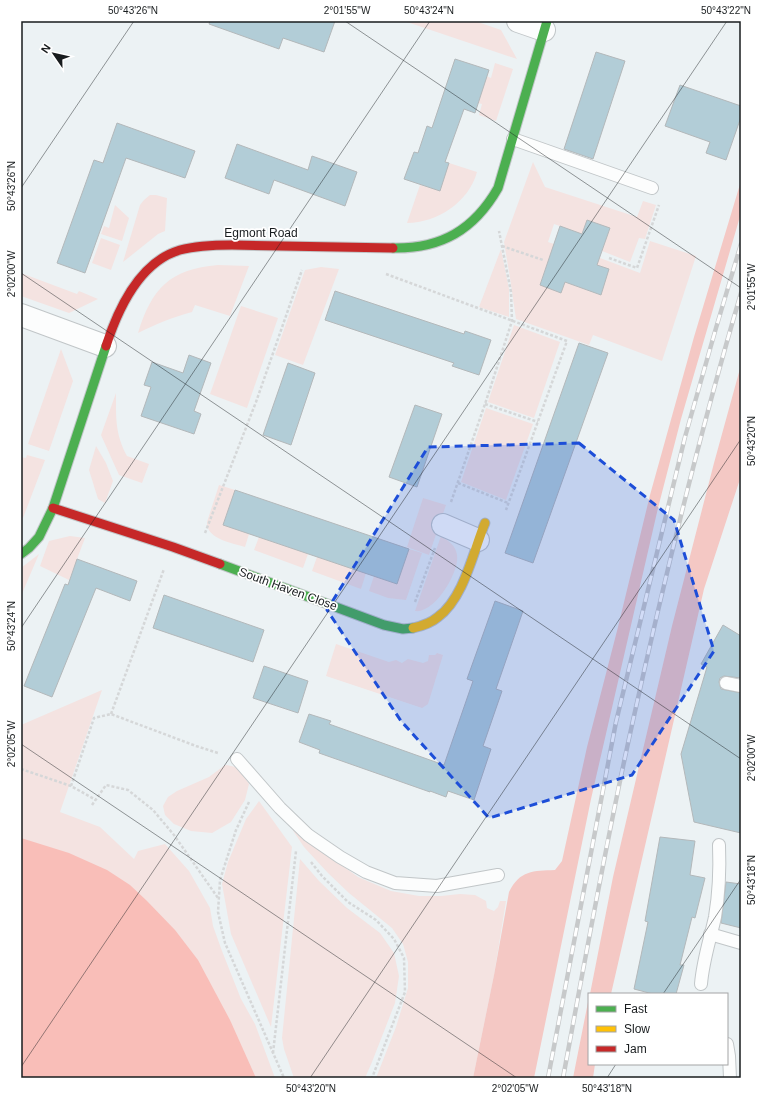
<svg xmlns="http://www.w3.org/2000/svg" width="762" height="1099" font-family="Arial,sans-serif">
	<style>
		.green { fill: #f4e3e1 }
		.forest { fill: #f4c8c4 }
		.water { fill: #f9beb8 }
		.building { fill: #b2cdd7; stroke: #b3b8ba }
		.lines { fill: none; stroke-linecap: round; stroke-linejoin: round }
		.lane-casing { stroke: #c1c6c8; stroke-width: 14 }
		.street-casing { stroke: #c1c6c8; stroke-width: 24 }
		.fast-casing { stroke: #c1c6c8; stroke-width: 11 }
		.slow-casing { stroke: #c1c6c8; stroke-width: 11 }
		.jam-casing { stroke: #c1c6c8; stroke-width: 11 }
		.path { stroke: #d5d7d8; stroke-width: 2.5; stroke-dasharray: 3 2; stroke-linecap: butt }
		.lane { stroke: #fcfdfd; stroke-width: 12 }
		.street { stroke: #fcfdfd; stroke-width: 22 }
		.fast { stroke: #4caf50; stroke-width: 9 }
		.slow { stroke: #ffc107; stroke-width: 9 }
		.jam { stroke: #c62828; stroke-width: 9 }
		.rail-casing { stroke: #c7c9ca; stroke-width: 4.5 }
		.rail { stroke: #fff; stroke-width: 3; stroke-dasharray: 9; stroke-linecap: butt }
		.marked { fill: #1d4ed8; fill-opacity: 0.2; stroke: #1d4ed8; stroke-width: 3; stroke-dasharray: 8 5; stroke-linejoin: round }
		.ticks { fill: none; stroke: #181c1e; stroke-width: 1; stroke-opacity: 0.45 }
		.labels { text-anchor: middle; stroke-width: 3.5; stroke-linejoin: round; paint-order: stroke }
		.street-label { font-size: 12px; fill: #181c1e; stroke: #fff }
		.neatline { fill: none; stroke: #181c1e; stroke-width: 1.5 }
		.ticks-label { font-size: 10px; text-anchor: middle; fill: #181c1e }
	</style>
	<rect width="100%" height="100%" fill="#ecf2f4"/>
	<g class="green">
		<polygon points="404,21 475,21 501,30 517,59"/>
		<polygon points="495,63 513,69 496,121 479,115 482,104 478,103 486,76 491,78"/>
		<polygon points="533,162 545,187 637,217 643,201 656,205 645,239 639,238 630,262 602,251 610,228 587,220 582,234 554,224 548,242 554,244 540,285 561,292 565,282 600,295 609,269 597,265 600,258 640,273 650,241 696,256 662,361 593,335 589,345 516,319 510,278 504,242"/>
		<path d="M449,163L477,172C469,202 437,223 407,223L420,185L440,191Z"/>
		<polygon points="150,195 156,195 167,198 165,231 158,234 123,262 140,205 144,200"/>
		<polygon points="115,205 129,218 122,241 101,234 104,226 109,228"/>
		<polygon points="101,238 120,245 111,270 92,263"/>
		<polygon points="501,249 509,289 509,317 479,307"/>
		<path d="M218,265L249,266L230,316L195,305L192,312C173,317 156,324 138,333C152,288 170,269 218,265Z"/>
		<polygon points="321,267 339,269 303,365 275,355 305,270"/>
		<polygon points="21,273 77,294 79,291 98,299 69,313 21,296"/>
		<polygon points="241,306 278,318 247,408 210,394"/>
		<polygon points="514,325 560,342 534,418 488,402"/>
		<polygon points="61,349 73,381 49,451 28,444"/>
		<path d="M116,393C116,417 115,434 127,456L149,464L142,483L119,475L101,435Z"/>
		<polygon points="486,408 533,424 506,500 461,482"/>
		<polygon points="96,446 106,463 113,481 105,503 98,499 89,470"/>
		<polygon points="27,455 45,460 23,518 21,516 21,457 26,458"/>
		<path d="M219,485L235,490L223,525L249,534L245,547C233,543 206,539 207,522Z"/>
		<polygon points="423,498 446,505 429,555 407,547"/>
		<polygon points="70,536 85,538 69,580 40,566 49,541"/>
		<path d="M441,536C448,540 456,546 457,555C460,571 435,614 415,611Z"/>
		<polygon points="259,537 308,554 303,568 254,550"/>
		<polygon points="409,549 422,553 406,600 388,598 369,591 374,576 397,584"/>
		<polygon points="39,554 21,596 21,568"/>
		<polygon points="317,557 366,573 361,589 312,571"/>
		<polygon points="336,644 389,662 396,660 402,663 408,659 423,663 428,661 429,655 435,655 437,653 443,655 428,704 422,708 326,676"/>
		<polygon points="102,690 60,812 100,827 134,859 138,851 165,844 189,871 210,908 213,926 222,951 241,999 255,1024 275,1078 21,1078 21,725"/>
		<path d="M225,765C240,766 242,773 249,784L245,800L231,822L212,833L191,831L174,824L165,815L163,806L168,797L177,791L209,777Z"/>
		<polygon points="259,801 292,847 271,1027 231,934 222,884 228,862 246,819"/>
		<polygon points="292,829 358,877 391,891 419,896 441,896 460,894 475,895 486,901 487,908 494,911 498,907 500,901 506,901 494,975 473,1078 376,1078 396,1027 408,988 408,962 403,944 392,928 349,893 328,873 304,847"/>
		<polygon points="300,859 319,881 347,908 380,933 394,953 399,976 395,1003 372,1062 365,1078 294,1078 284,1049 282,1038"/>
	</g>
	<g class="forest">
		<path d="M741,181V213L681,419L658,508L591,799L534,1078H473L494,975L509,892C520,870 533,871 555,870L562,861L587,747L618,627L650,495L694,337Z"/>
		<polygon points="741,365 741,476 704,589 611,994 590,994 613,877 672,626 714,463"/>
		<polygon points="589,997 589,1064 595,1064 593,1078 573,1078"/>
	</g>
	<polygon class="water" points="21,838 69,853 107,870 130,885 147,901 175,930 198,960 230,1020 256,1078 21,1078"/>
	<g class="building">
		<polygon points="210,21 335,21 324,52 283,38 279,49 209,24"/>
		<polygon points="596,52 625,61 593,159 564,149"/>
		<polygon points="455,59 489,70 475,113 464,109 445,162 449,163 440,191 404,179 414,152 418,153 427,126 432,128"/>
		<polygon points="680,85 741,106 741,117 726,160 706,153 710,142 665,126"/>
		<polygon points="117,123 195,151 185,178 126,158 85,273 57,263 94,160 103,163"/>
		<polygon points="237,144 308,170 312,156 357,172 345,206 274,180 269,194 225,178"/>
		<polygon points="587,220 610,228 597,265 609,269 601,295 565,282 561,293 540,285 560,226 582,234"/>
		<polygon points="335,291 464,334 465,331 491,340 479,375 452,366 454,363 325,320"/>
		<polygon points="579,343 608,353 533,563 505,553"/>
		<polygon points="189,355 211,363 194,411 201,414 194,434 141,416 151,387 144,385 152,362 183,373"/>
		<polygon points="288,363 315,373 291,445 263,435"/>
		<polygon points="415,405 442,414 417,487 389,477"/>
		<polygon points="235,490 409,549 397,584 223,525"/>
		<polygon points="77,559 137,581 130,601 96,588 52,697 24,686 65,584 68,585"/>
		<polygon points="164,595 264,630 253,662 153,628"/>
		<polygon points="495,601 523,611 496,689 502,691 483,746 491,749 474,800 448,791 446,797 430,791 430,792 319,753 320,750 299,742 309,714 331,721 329,724 444,765 473,681 467,679"/>
		<polygon points="723,625 741,636 741,678 724,676 720,678 719,682 721,689 741,693 741,833 694,822 681,754 707,667 701,664"/>
		<polygon points="264,666 308,681 298,713 253,698"/>
		<polygon points="660,837 695,841 690,875 705,878 695,918 692,917 680,965 684,965 676,994 653,994 634,989 648,922 645,921"/>
		<polygon points="726,882 741,884 741,928 721,923"/>
	</g>
	<g class="lines">
		<g class="lane-casing">
			<g id="lane">
				<polyline points="513,139 652,188"/>
				<polyline points="726,683 741,686"/>
				<polyline points="237,759 280,808 308,835 340,857 366,872 395,883 437,886 498,875"/>
				<polyline points="710,934 741,943"/>
				<path d="M701,984C703,960 710,940 715,917C719,893 720,869 719,845"/>
				<polyline points="727,1044 729,1056 730,1078"/>
			</g>
		</g>
		<g class="street-casing">
			<g id="street">
				<polyline points="518,21 544,30"/>
				<polyline points="21,315 105,346"/>
				<polyline points="443,525 478,540"/>
			</g>
		</g>
		<g class="fast-casing">
			<g id="fast">
				<path d="M393,248C441,249 474,230 498,188L547,21"/>
				<polyline points="21,554 29,548 39,537 53,508 106,346"/>
				<polyline points="220,564 384,625 403,629 413,628"/>
			</g>
		</g>
		<g class="slow-casing">
			<path id="slow" d="M413,628C422,626 431,623 438,617C464,598 473,552 485,523"/>
		</g>
		<g class="jam-casing">
			<g id="jam">
				<path d="M106,346C118,309 139,262 180,250C195,246 217,245 232,245L393,248"/>
				<polyline points="53,508 173,547 220,564"/>
			</g>
		</g>
		<g class="path">
			<polyline points="502,246 543,260"/>
			<polyline points="609,258 637,268 659,205"/>
			<polyline points="386,274 567,341 506,510"/>
			<polyline points="485,404 538,422"/>
			<polyline points="458,483 508,503"/>
			<polyline points="451,502 485,404 512,321 511,292 499,231"/>
			<polyline points="205,533 256,402 302,270"/>
			<polyline points="415,602 435,548"/>
			<polyline points="111,714 164,569"/>
			<polyline points="21,769 71,786 96,800"/>
			<polyline points="71,786 94,718 111,714 196,746 218,753"/>
			<polyline points="249,802 236,830 220,880 218,912 225,943 284,1078"/>
			<polyline points="92,805 106,785 128,790 153,810 174,835 218,898"/>
			<polyline points="311,862 322,876 348,902 376,920 394,939 404,958 405,992 372,1078"/>
			<polyline points="273,1053 296,851"/>
		</g>
		<use href="#lane" class="lane"/>
		<use href="#street" class="street"/>
		<use href="#fast" class="fast"/>
		<use href="#slow" class="slow"/>
		<use href="#jam" class="jam"/>
		<g class="rail-casing">
			<g id="rail">
				<polyline points="548,1078 616,722 685,437 716,328 741,244"/>
				<path d="M563,1078C585,960 606,842 632,725C664,580 699,436 741,293"/>
			</g>
		</g>
		<use href="#rail" class="rail"/>
	</g>
	<path class="marked" d="M579,443L674,520L714,651L632,775L489,818L401,721L327,610L428,447Z"/>
	<path class="ticks" d="M345,21L741,288M21,188L134,21M21,273L741,759M21,628L430,21M21,744L517,1078M663,994L741,879M21,1067L727,21M310,1078L741,439M607,1078L616,1064"/>
	<g class="labels">
		<g class="street-label">
			<text x="261" y="237">Egmont Road</text>
			<text transform="translate(288 589) rotate(20)" y="4">South Haven Close</text>
		</g>
	</g>
	<rect width="762" height="1099" fill="none" stroke="#ffffff" stroke-width="44"/>
	<rect x="588" y="993" width="140" height="72" fill="#ffffff" stroke="#a3a4a5"/>
	<rect x="596" y="1006" width="20" height="6" fill="#4caf50" stroke="#a3a4a5"/>
	<text x="624" y="1013" font-size="12" fill="#181c1e">Fast</text>
	<rect x="596" y="1026" width="20" height="6" fill="#ffc107" stroke="#a3a4a5"/>
	<text x="624" y="1033" font-size="12" fill="#181c1e">Slow</text>
	<rect x="596" y="1046" width="20" height="6" fill="#c62828" stroke="#a3a4a5"/>
	<text x="624" y="1053" font-size="12" fill="#181c1e">Jam</text>
	<g transform="translate(54 54) rotate(304)" stroke="#ffffff" stroke-width="3" paint-order="stroke">
	<path d="M0-3L7 15L0 10L-7 15Z" fill="#181c1e"/>
	<text y="-6" font-size="11" font-weight="bold" text-anchor="middle" fill="#181c1e">N</text>
	</g>
	<rect x="22" y="22" width="718" height="1055" class="neatline"/>
	<g class="ticks-label">
		<text x="133" y="14">50°43'26"N</text>
		<text x="347" y="14">2°01'55"W</text>
		<text x="429" y="14">50°43'24"N</text>
		<text x="726" y="14">50°43'22"N</text>
		<text transform="translate(11 186) rotate(-90)" y="4">50°43'26"N</text>
		<text transform="translate(11 274) rotate(-90)" y="4">2°02'00"W</text>
		<text transform="translate(751 287) rotate(-90)" y="4">2°01'55"W</text>
		<text transform="translate(751 441) rotate(-90)" y="4">50°43'20"N</text>
		<text transform="translate(11 626) rotate(-90)" y="4">50°43'24"N</text>
		<text transform="translate(11 744) rotate(-90)" y="4">2°02'05"W</text>
		<text transform="translate(751 758) rotate(-90)" y="4">2°02'00"W</text>
		<text transform="translate(751 880) rotate(-90)" y="4">50°43'18"N</text>
		<text x="311" y="1092">50°43'20"N</text>
		<text x="515" y="1092">2°02'05"W</text>
		<text x="607" y="1092">50°43'18"N</text>
	</g>
</svg>
